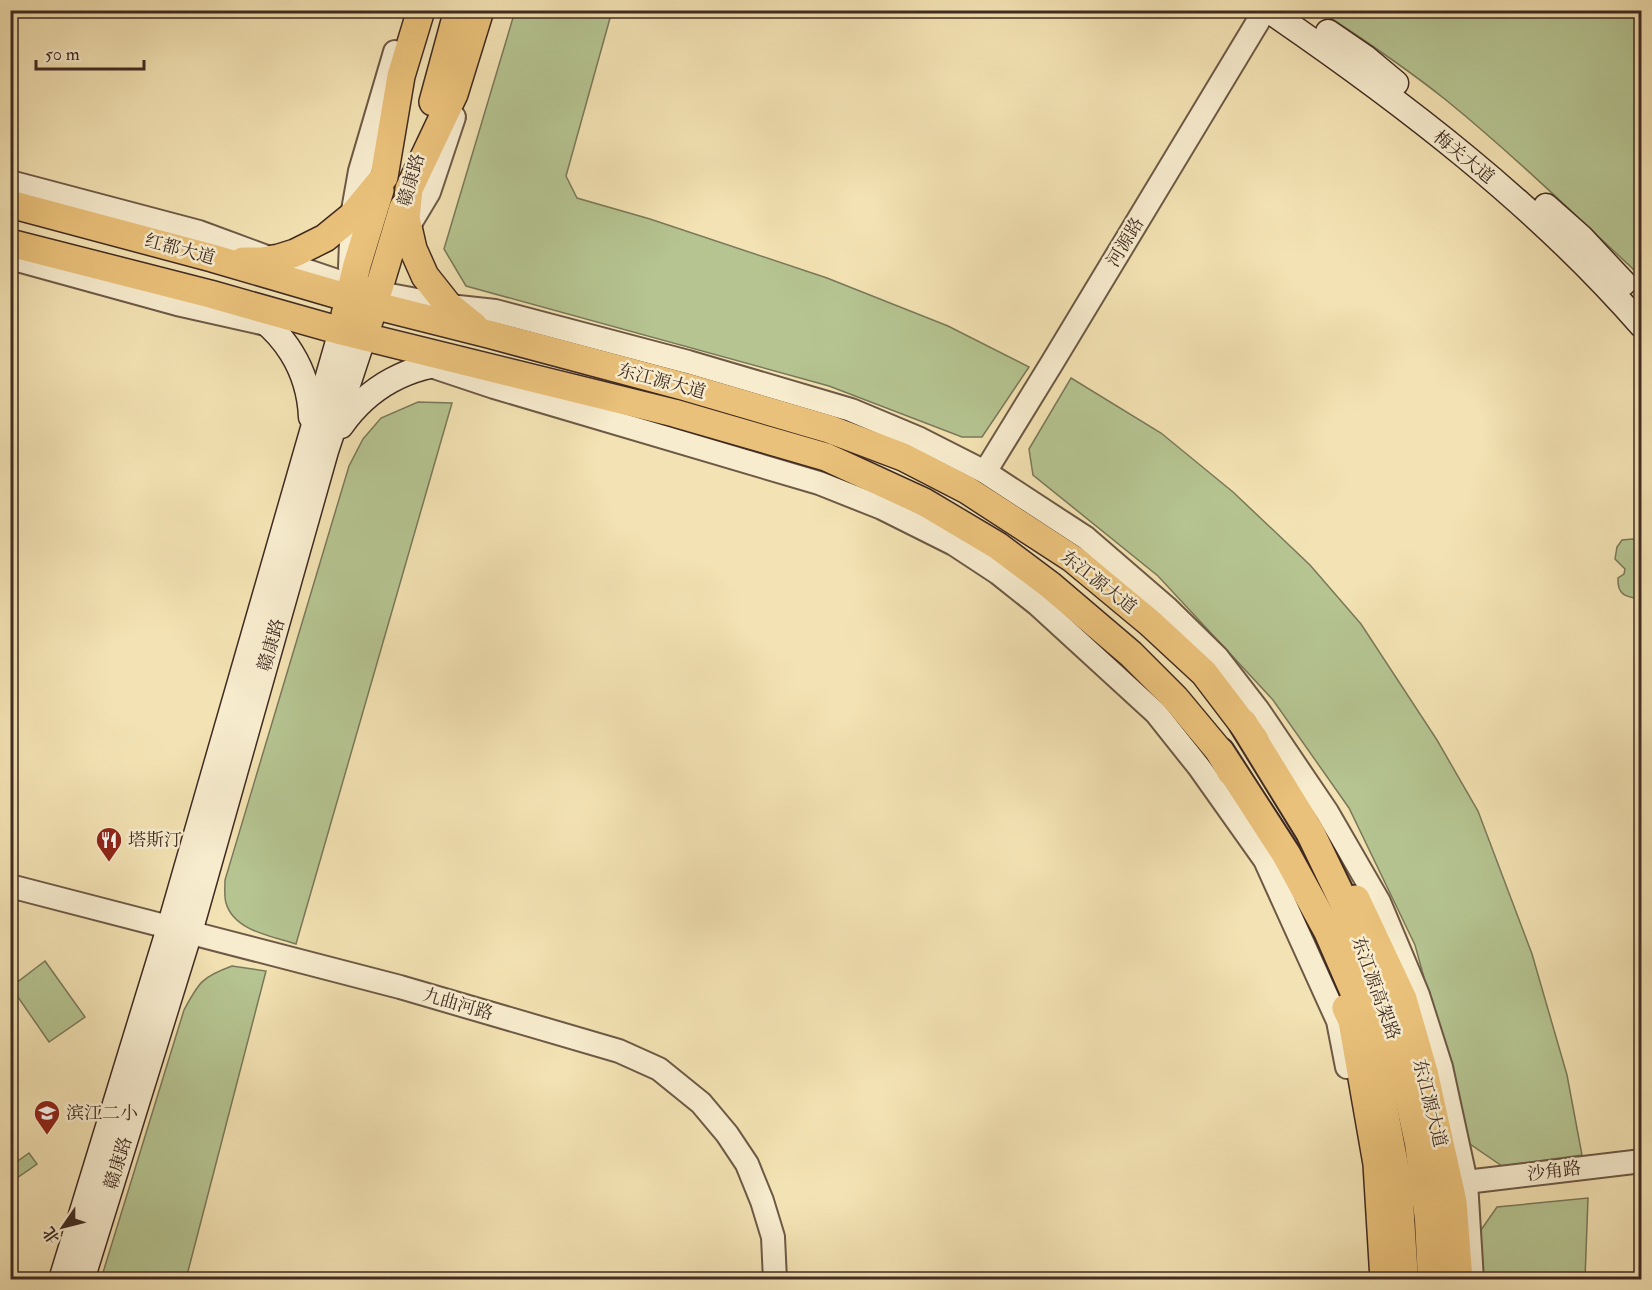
<svg xmlns="http://www.w3.org/2000/svg" width="1652" height="1290" font-family="'IM FELL Double Pica','Noto Serif SC',serif">
	<style>
		.green { fill: #b5c491; stroke: #7a785a; stroke-width: 1.5 }
		.lines { fill: none; stroke-linecap: round; stroke-linejoin: round }
		.tertiary-casing { stroke: #6d5946; stroke-width: 26 }
		.secondary-casing { stroke: #402b22; stroke-width: 27 }
		.primary-casing { stroke: #402b22; stroke-width: 30 }
		.trunk-casing { stroke: #402b22; stroke-width: 32 }
		.tertiary { stroke: #f7ecce; stroke-width: 22 }
		.secondary { stroke: #f7ecce; stroke-width: 24 }
		.primary { stroke: #eac17a; stroke-width: 27 }
		.trunk { stroke: #eac17a; stroke-width: 28 }
		.labels { text-anchor: middle; stroke-width: 5; stroke-linejoin: round; paint-order: stroke }
		.street-label { font-size: 18px; fill: #402b22; stroke: #f7ecce }
		.poi-label { font-size: 18px; fill: #402b22; stroke: #f7ecce; text-anchor: start }
	</style>
	<rect width="100%" height="100%" fill="#f3e2b3"/>
	<filter id="stains"><feTurbulence type="fractalNoise" baseFrequency=".00333" numOctaves="4"/><feColorMatrix values="0 0 0 0 .2 0 0 0 0 .09 0 0 0 0 .02 0 0 0 .5 -.17"/></filter>
	<radialGradient id="worn" r=".72"><stop offset=".6" stop-color="#630" stop-opacity="0"/><stop offset="1" stop-color="#630" stop-opacity=".3"/></radialGradient>
	<g class="green">
		<polygon points="515,11 612,11 566,176 577,198 650,219 827,278 948,326 1029,367 982,437 962,437 829,386 466,286 444,249"/>
		<path d="M1320,11H1641V278L1632,268C1571,211 1511,153 1446,100C1406,68 1363,39 1320,11Z"/>
		<polygon points="1071,378 1161,433 1233,492 1310,565 1361,624 1437,740 1478,811 1532,954 1567,1075 1582,1155 1502,1166 1470,1144 1415,945 1349,808 1273,700 1158,576 1033,475 1029,449"/>
		<path d="M418,402L452,403L296,944C272,936 234,931 226,903C224,896 225,887 225,880L349,466L363,439L381,418Z"/>
		<path d="M1633,539L1641,546V599C1627,597 1617,596 1618,578L1624,574L1625,569L1615,559L1617,547L1622,540Z"/>
		<polygon points="45,961 85,1017 49,1042 11,987"/>
		<path d="M232,966L266,971L186,1279H101L184,1010C199,982 202,977 232,966Z"/>
		<polygon points="10,1127 17,1145 15,1163 29,1153 37,1164 11,1182"/>
		<polygon points="1588,1198 1585,1279 1482,1279 1481,1230 1497,1207"/>
	</g>
	<g class="lines">
		<g class="tertiary-casing">
			<g id="tertiary">
				<polyline points="10,182 199,232 272,259 349,285 379,293 449,306 495,311 688,362 851,410 920,439 985,472 1086,538 1167,608 1217,657 1258,710 1327,812 1379,902 1418,995 1441,1067 1466,1182 1472,1280"/>
				<polyline points="405,232 429,192 454,117"/>
				<polyline points="10,258 177,304 266,324"/>
				<polyline points="350,268 352,216 360,171 395,52"/>
				<polyline points="428,365 494,387 819,483 882,508 954,544 998,573 1037,604 1156,713 1199,767 1265,860 1338,1021 1347,1067"/>
				<polyline points="985,472 1052,363 1265,10"/>
				<polyline points="10,886 400,987 619,1051 659,1069 701,1103 727,1134 747,1164 762,1201 773,1237 775,1280"/>
				<polyline points="1466,1182 1642,1161"/>
			</g>
		</g>
		<g class="secondary-casing">
			<g id="secondary">
				<path d="M1268,10C1401,101 1536,204 1642,326"/>
				<polyline points="1328,32 1366,58 1396,83"/>
				<polyline points="1546,206 1581,237 1624,283"/>
				<path d="M243,307C284,330 309,370 311,417"/>
				<path d="M341,426C369,386 410,365 458,362"/>
				<polyline points="61,1280 169,928 341,331"/>
				<polyline points="82,1280 190,932 326,451 364,336"/>
			</g>
		</g>
		<g class="primary-casing">
			<g id="primary">
				<polyline points="433,102 458,10"/>
				<polyline points="10,204 212,258 373,305 488,334 686,387 829,429 903,457 967,490 1073,559 1150,623 1204,673 1255,740"/>
				<polyline points="10,243 210,294 341,331 674,413 826,457 924,502 998,546 1050,585 1131,654 1175,698 1220,752 1231,772"/>
				<polyline points="243,261 262,261 279,258 295,253 325,238 352,216 384,177 401,76 421,10"/>
				<polyline points="345,315 357,265 380,190"/>
				<polyline points="369,321 403,208"/>
				<polyline points="474,326 448,305 425,276 413,249 406,218 409,189 454,94 480,10"/>
				<polyline points="1356,899 1403,999 1424,1072 1453,1202 1459,1280"/>
				<polyline points="1346,1008 1352,1021 1377,1164 1384,1280"/>
			</g>
		</g>
		<g class="trunk-casing">
			<g id="trunk">
				<polyline points="1243,723 1310,832 1350,915 1385,1008 1402,1065 1419,1143 1429,1219 1432,1280"/>
				<polyline points="1220,752 1286,854 1328,931 1358,1000 1371,1044 1398,1186 1404,1280"/>
			</g>
		</g>
		<use href="#tertiary" class="tertiary"/>
		<use href="#secondary" class="secondary"/>
		<use href="#primary" class="primary"/>
		<use href="#trunk" class="trunk"/>
	</g>
	<defs>
		<g id="restaurant-pin" transform="scale(1.35)"><path d="M0 17L-7.5 6A9.5 9.5 0 1 1 7.5 6Z" fill="#8f2418" stroke="#f7ecce"/><path d="M-5-6h1v4h1v-4h1v4h1v-4h1v5L-1.5 .5V6h-2V.5L-5-1ZM5-6V6H3V1.5H1.5Q1.5-4 5-6Z" fill="#fff"/></g>
		<g id="school-pin" transform="scale(1.35)"><path d="M0 17L-7.5 6A9.5 9.5 0 1 1 7.5 6Z" fill="#8f2418" stroke="#f7ecce"/><path d="M0-5L7-2L0 1L-7-2ZM-4 1L0 2.5L4 1V4Q0 6-4 4Z" fill="#fff"/></g>
	</defs>
	<g fill-rule="evenodd">
		<use href="#restaurant-pin" x="109" y="840"/>
		<use href="#school-pin" x="47" y="1113"/>
	</g>
	<g class="labels">
		<g class="street-label">
			<text transform="translate(1464 157) rotate(39)" y="6">梅关大道</text>
			<text transform="translate(411 180) rotate(-74)" y="6">赣康路</text>
			<text transform="translate(1125 242) rotate(-59)" y="6">河源路</text>
			<text transform="translate(180 249) rotate(15)" y="6">红都大道</text>
			<text transform="translate(662 381) rotate(15)" y="6">东江源大道</text>
			<text transform="translate(1099 582) rotate(38)" y="6">东江源大道</text>
			<text transform="translate(271 645) rotate(-74)" y="6">赣康路</text>
			<text transform="translate(1376 988) rotate(70)" y="6">东江源高架路</text>
			<text transform="translate(458 1004) rotate(16)" y="6">九曲河路</text>
			<text transform="translate(1430 1103) rotate(76)" y="6">东江源大道</text>
			<text transform="translate(118 1163) rotate(-73)" y="6">赣康路</text>
			<text transform="translate(1554 1171) rotate(-7)" y="6">沙角路</text>
		</g>
		<g class="poi-label">
			<text x="128" y="846">塔斯汀</text>
			<text x="66" y="1119">滨江二小</text>
		</g>
	</g>
	<rect width="1652" height="1290" fill="none" stroke="#f3e2b3" stroke-width="36"/>
	<rect x="12" y="12" width="1628" height="1266" fill="none" stroke="#402b22" stroke-width="3"/>
	<rect x="18" y="18" width="1616" height="1254" fill="none" stroke="#402b22" stroke-width="1.5"/>
	<g transform="translate(63 1227) rotate(235)" stroke="#f7ecce" stroke-width="4.5" paint-order="stroke">
	<path d="M0-4.5L10 22L0 15L-10 22Z" fill="#402b22"/>
	<text y="-9" font-size="16" font-weight="bold" text-anchor="middle" fill="#402b22">北</text>
	</g>
	<path d="M36 60v9h108v-9" fill="none" stroke="#402b22" stroke-width="3"/>
	<text x="45" y="60" font-size="18" fill="#402b22" stroke="#f7ecce" stroke-width="4.5" paint-order="stroke">50 m</text>
	<rect width="100%" height="100%" filter="url(#stains)"/>
	<rect width="100%" height="100%" fill="url(#worn)"/>
</svg>
